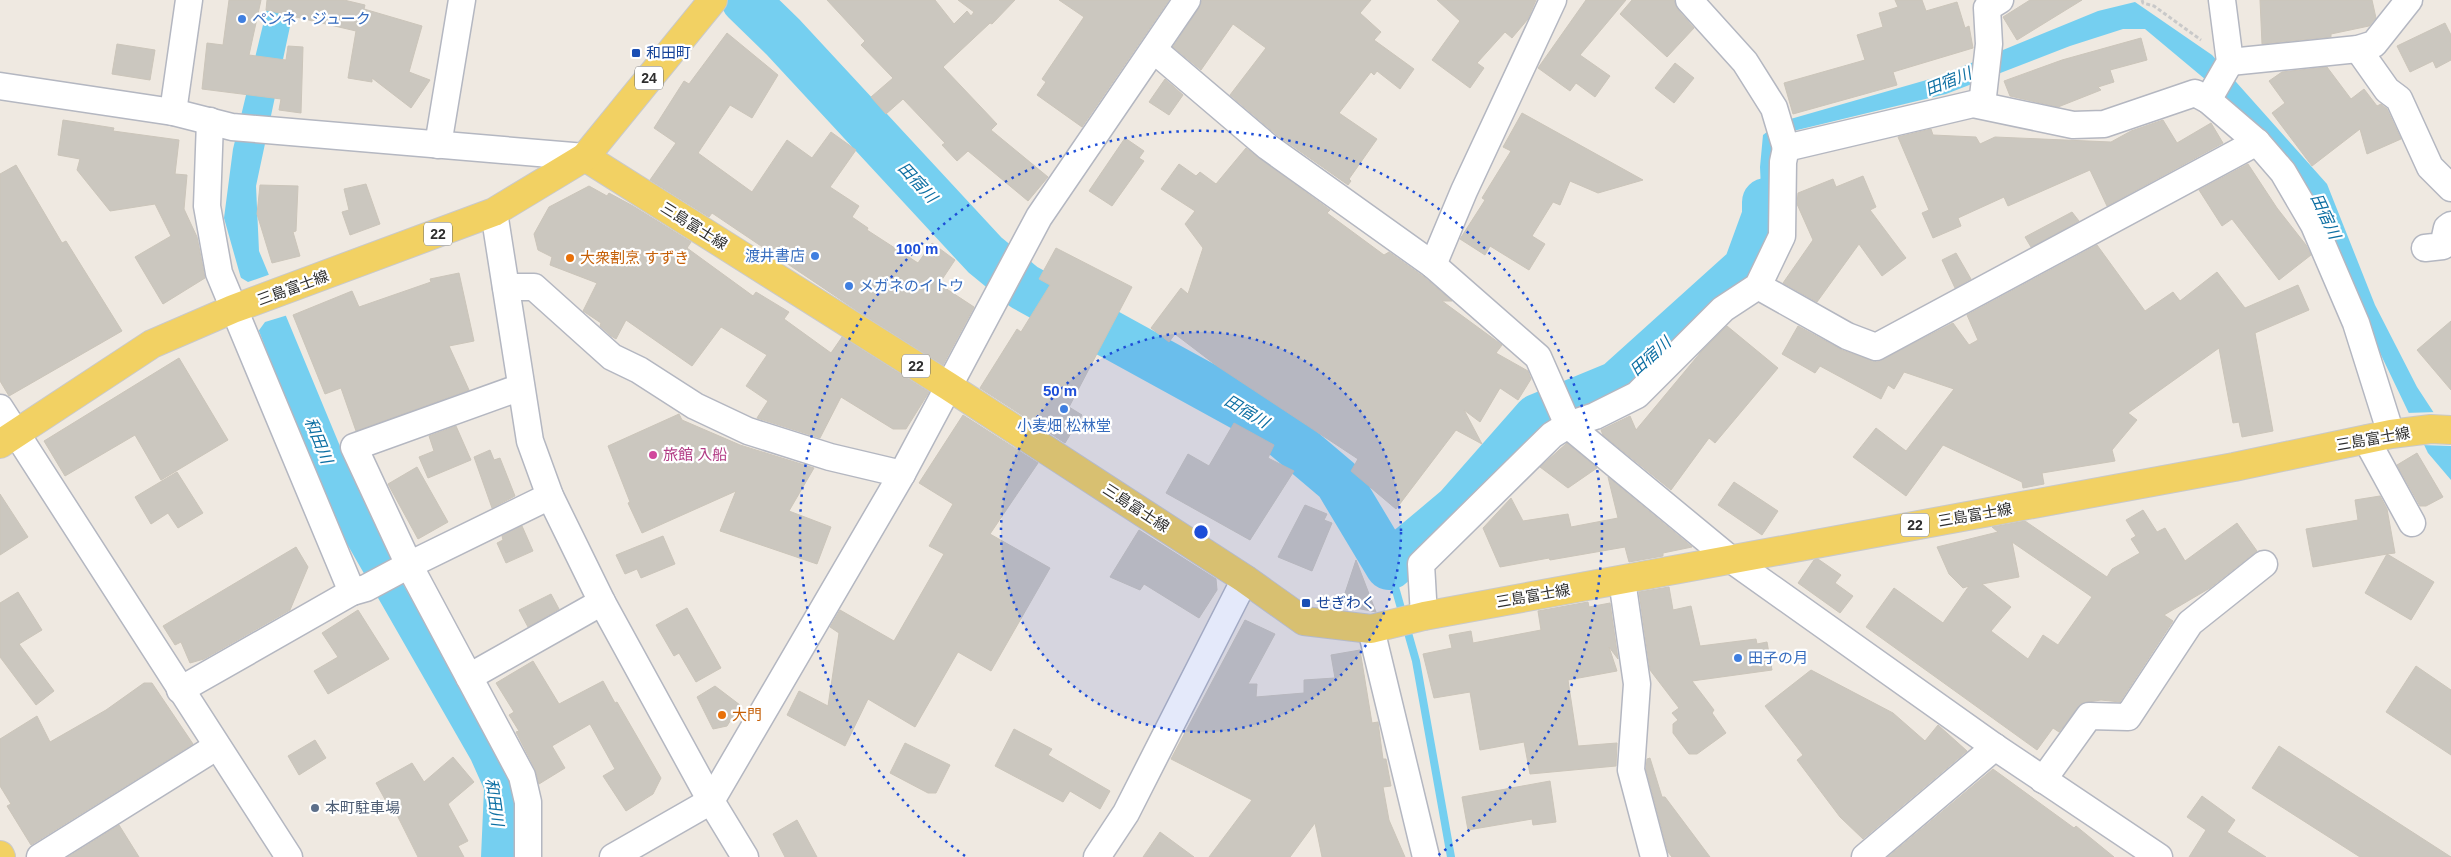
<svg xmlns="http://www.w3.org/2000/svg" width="2451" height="857" font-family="Helvetica,'Noto Sans JP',sans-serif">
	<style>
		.water { fill: #75cff0 }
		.pier { fill: #efe9e1 }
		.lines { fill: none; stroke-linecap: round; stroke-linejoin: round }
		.stream { stroke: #75cff0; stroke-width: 8 }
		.river { stroke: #75cff0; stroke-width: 48 }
		.building { fill: #cbc7bf; stroke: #cbc5ba; fill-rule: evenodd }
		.minor-casing { stroke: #b4b7c1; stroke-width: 29 }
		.major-casing { stroke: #c9c9c9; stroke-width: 30 }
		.path { stroke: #c9c9c9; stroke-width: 3; stroke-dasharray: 4 2.5; stroke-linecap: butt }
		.minor { stroke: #fff; stroke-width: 26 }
		.major { stroke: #f2d163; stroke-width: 28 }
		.ring { fill: none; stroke: #1d4ed8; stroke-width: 2.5; stroke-dasharray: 2.5 5 }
		.shop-dot { fill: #3f7fe0; stroke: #fff; stroke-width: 2 }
		.transit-dot { fill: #1a4fb4; stroke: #fff; stroke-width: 2 }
		.food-dot { fill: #e8710a; stroke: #fff; stroke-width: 2 }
		.hotel-dot { fill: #d1479c; stroke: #fff; stroke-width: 2 }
		.service-dot { fill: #5c6f8a; stroke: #fff; stroke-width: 2 }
		.labels { text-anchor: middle; stroke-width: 4.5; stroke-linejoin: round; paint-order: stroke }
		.shield { fill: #fff; stroke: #6d6d6d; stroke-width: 1 }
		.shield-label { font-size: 14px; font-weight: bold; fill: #2e2e2e }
		.shop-label { font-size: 15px; fill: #366cbe; stroke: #fff; text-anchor: start }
		.transit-label { font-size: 15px; fill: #164399; stroke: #fff; text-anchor: start }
		.street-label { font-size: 15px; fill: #2e2e2e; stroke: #fff }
		.food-label { font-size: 15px; fill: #c56008; stroke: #fff; text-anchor: start }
		.hotel-label { font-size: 15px; fill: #b23c85; stroke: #fff; text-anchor: start }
		.service-label { font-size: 15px; fill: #4e5e75; stroke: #fff; text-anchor: start }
		.water-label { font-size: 16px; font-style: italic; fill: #0d6fa3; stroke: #fff }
		.centre { fill: #1d4ed8; stroke: #fff; stroke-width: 2.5 }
		.ring-label { font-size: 15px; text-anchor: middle; font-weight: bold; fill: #1d4ed8; stroke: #fff; stroke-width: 4.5; stroke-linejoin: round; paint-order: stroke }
	</style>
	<rect width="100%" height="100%" fill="#efe9e1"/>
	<g class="water">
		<polygon points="269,0 295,3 256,186 259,251 342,451 403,584 511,777 520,816 516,857 481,857 484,789 471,760 323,502 246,296 224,218 233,149"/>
		<polygon points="2135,2 2212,55 2327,184 2375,305 2417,387 2451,439 2451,480 2428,453 2288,161 2218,90 2145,29 2123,29 2070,46 1946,94 1789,132 1766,239 1752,267 1743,258 1762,212 1760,167 1763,135 1780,122 1937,77 2098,11"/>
	</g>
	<g class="pier">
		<polygon points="271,274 288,315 265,322 257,333 238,276 248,282"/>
		<polygon points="2437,412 2451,435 2451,446 2421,445 2406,413"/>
	</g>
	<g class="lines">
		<polyline class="stream" points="1389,566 1416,661 1451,857"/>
		<polyline class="river" points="745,0 783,37 985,255 1024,287 1266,420 1338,481 1389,566 1457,509 1537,418 1617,385 1747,268 1766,216 1766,202"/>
	</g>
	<g class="building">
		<polygon points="229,0 261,0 249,55 286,60 288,46 303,47 301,113 279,110 281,99 202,89 207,43 223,45"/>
		<polygon points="267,0 344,0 365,5 364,9 422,26 409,72 430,80 411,108 372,78 372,82 348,78 356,31 266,10"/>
		<polygon points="827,0 935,0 954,24 967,11 971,16 974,12 958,0 1015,0 992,24 990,23 943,67 997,124 991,130 1048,177 1028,201 968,151 957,161 942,145 945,143 903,99 886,114 871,97 893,78 861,45 865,41"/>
		<polygon points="1059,0 1169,0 1082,127 1037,95 1046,82 1042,79 1084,17"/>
		<polygon points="1202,0 1371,0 1360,13 1381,32 1374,40 1414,69 1400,89 1377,71 1374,75 1371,72 1339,113 1377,139 1349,179 1351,181 1348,185 1277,135 1230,95 1266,48 1233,24 1201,70 1173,47 1199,8"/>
		<polygon points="1437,0 1536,0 1528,19 1512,38 1505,32 1477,63 1484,68 1470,88 1432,60 1460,21"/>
		<polygon points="1586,0 1626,0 1580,55 1610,76 1595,97 1576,83 1570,91 1538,68"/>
		<polygon points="1632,0 1674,0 1678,10 1694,28 1667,57 1620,14"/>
		<polygon points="1895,0 1922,0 1926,11 1957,2 1965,28 1969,26 1973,48 1893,72 1897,85 1793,114 1784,83 1865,60 1857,35 1883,27 1879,13 1898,7"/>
		<polygon points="2030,0 2082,0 2017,40 2003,17"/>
		<polygon points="2260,0 2372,0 2376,18 2369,26 2331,34 2331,37 2262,44"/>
		<polygon points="2445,23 2451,35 2451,60 2436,68 2433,61 2410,72 2397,46"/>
		<polygon points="727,33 778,75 752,118 730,105 698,153 752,192 787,140 812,158 831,132 856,150 830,187 859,206 852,217 868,228 867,230 918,263 932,243 955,260 939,284 974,307 943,365 859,312 712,213 709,217 650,180 676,143 654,128 684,81 689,84"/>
		<polygon points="2141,38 2147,60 2110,70 2114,82 2098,87 2101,90 2058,107 2010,96 2004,81 2062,60"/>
		<polygon points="117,44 155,50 150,80 112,74"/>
		<polygon points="1675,63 1694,78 1674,103 1655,88"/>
		<polygon points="2327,67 2351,99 2364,89 2377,106 2381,104 2387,109 2401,139 2367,154 2360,129 2312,166 2272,113 2285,103 2269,81 2282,72"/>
		<polygon points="1165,79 1183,95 1169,115 1149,102"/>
		<polygon points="1522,113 1643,180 1598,193 1570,181 1560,205 1553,202 1532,236 1545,244 1529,270 1490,246 1485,255 1460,239 1485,200 1482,198 1511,151 1503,147"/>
		<polygon points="63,120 114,128 113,131 179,140 175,174 187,175 184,209 197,237 205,278 163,304 135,257 171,236 155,204 110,211 77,170 80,159 58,155"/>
		<polygon points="2163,120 2177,143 2211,123 2223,143 2107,206 2090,170 2008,206 2004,197 1958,218 1961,226 1933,238 1922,213 1929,210 1898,137 1931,129 1933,135 1976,137 1980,144 1995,137 2111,142 2131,131"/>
		<polygon points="1125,138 1144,151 1139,158 1144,161 1112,206 1089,191"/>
		<polygon points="1246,148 1330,210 1327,213 1384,255 1389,252 1424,277 1452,301 1442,301 1502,345 1496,353 1528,371 1531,379 1518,400 1500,388 1480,422 1464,410 1482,444 1456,430 1396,509 1351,471 1358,459 1217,366 1175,334 1169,342 1151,328 1181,288 1188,294 1203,248 1185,224 1195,211 1161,189 1179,164 1196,176 1200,172 1216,184"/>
		<polygon points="2248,164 2277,208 2306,245 2311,255 2279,280 2232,219 2222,226 2199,190"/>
		<polygon points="16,165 62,243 66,241 122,331 9,396 0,381 0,174"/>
		<polygon points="1863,176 1876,207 1870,210 1906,258 1882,276 1859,244 1817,302 1783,283 1813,240 1797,204 1798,193 1833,179 1836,187"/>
		<polygon points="366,184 380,224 350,235 342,212 349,210 344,189"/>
		<polygon points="260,185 298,186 296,231 293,232 300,256 272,263 257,214"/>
		<polygon points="589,186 607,196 609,193 633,206 691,242 687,248 753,296 756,292 789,312 784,319 831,353 842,337 929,392 906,429 893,429 841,397 820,438 757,418 768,401 746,386 767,355 721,327 692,366 626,320 616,339 611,336 600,326 601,323 583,311 597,283 550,265 552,257 538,250 534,234 549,207"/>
		<polygon points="2072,212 2079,221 2031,247 2025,237"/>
		<polygon points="2097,245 2145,311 2173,292 2180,301 2217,272 2245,308 2298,285 2309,310 2255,333 2273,431 2242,437 2239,422 2233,423 2219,348 2128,413 2137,420 2112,450 2115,461 2042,473 2044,484 2023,488 2022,482 1943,445 1906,496 1853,457 1876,428 1906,451 1954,389 1904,372 1894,389 1888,385 1881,399 1820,366 1815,373 1782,354 1798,326 1842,350 1877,362 1953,323 1969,345 1978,340 1967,315"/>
		<polygon points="1056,248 1132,287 1069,407 1082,415 1065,443 980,388 1017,329 1021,332 1050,285 1039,279"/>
		<polygon points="1956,253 1971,279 1955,288 1942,260"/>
		<polygon points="459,273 474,341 449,346 469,390 356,431 341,388 325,394 293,315 352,291 359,307 431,282 430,279"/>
		<polygon points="2451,321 2451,390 2417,350"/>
		<polygon points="1727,326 1778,368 1715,443 1709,438 1671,490 1603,435 1601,430 1630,416 1636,430 1701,352"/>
		<polygon points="179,358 228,440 161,480 135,435 65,476 44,441"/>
		<polygon points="679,414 682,420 740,445 814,468 789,511 831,527 817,564 720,531 736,491 642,533 628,503 630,502 608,446"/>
		<polygon points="963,415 1038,463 990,534 1050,568 991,671 958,652 915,727 868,699 845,746 787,715 799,691 828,706 839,633 830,627 840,610 894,641 944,554 929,546 953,504 919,483"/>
		<polygon points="1234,423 1274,445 1268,458 1294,471 1250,540 1166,493 1188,454 1209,466"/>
		<polygon points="456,426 471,460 428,478 419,457 434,451 429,436"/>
		<polygon points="1567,443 1597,468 1568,488 1540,467"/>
		<polygon points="490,450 494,460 500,458 515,496 492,508 474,457"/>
		<polygon points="2417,453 2443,497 2426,506 2420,506 2397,465"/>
		<polygon points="417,467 448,522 418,539 388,484"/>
		<polygon points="177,472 203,513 178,528 168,513 151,524 135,497"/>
		<polygon points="1608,477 1692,547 1663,553 1663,556 1629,562 1625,547 1550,560 1549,558 1500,567 1483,528 1511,498 1523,521 1568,514 1571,527 1618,518"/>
		<polygon points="1734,482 1778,511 1762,535 1718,505"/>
		<polygon points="0,494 28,537 0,555"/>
		<polygon points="2380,496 2387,509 2395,553 2387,554 2434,582 2411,620 2365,593 2387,554 2313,567 2306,529 2358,520 2355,500"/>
		<polygon points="1305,505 1327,514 1324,520 1332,523 1312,571 1278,557"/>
		<path d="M2143,510L2157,532L2165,528L2185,561L2237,523L2257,551L2210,588L2164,615L2173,621L2120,702L2101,700L2082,703L2059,732L2053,728L2037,750L1866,627L1894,588L1943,623L1969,586L1963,588L1949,574L1937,547L1998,532L1992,527L2025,521L2107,577L2112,569L2140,553L2131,539L2136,536L2126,520ZM2012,542L2092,597L2058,645L2043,635L2028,659L1991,631L2011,607L1982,584L2019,577Z"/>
		<polygon points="522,526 533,551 506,563 497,543 503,540 502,536"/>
		<polygon points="1139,530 1216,579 1217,590 1199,618 1144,584 1140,590 1110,577"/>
		<polygon points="663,536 675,564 641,578 637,569 625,574 616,555"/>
		<polygon points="296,547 308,567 290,610 204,659 190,663 181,642 175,645 163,626"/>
		<polygon points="1818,559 1841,575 1835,583 1853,596 1840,613 1798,583 1814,560"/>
		<polygon points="1356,560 1376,612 1341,605"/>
		<polygon points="1669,587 1673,610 1691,606 1700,646 1756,639 1757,644 1767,642 1772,670 1692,681 1714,710 1712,713 1726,733 1697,754 1689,754 1673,733 1673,724 1678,720 1672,713 1679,708 1650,670 1639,592"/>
		<polygon points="18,592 42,630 19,644 54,691 36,705 0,657 0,603"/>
		<polygon points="551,594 559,609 528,627 519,610"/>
		<polygon points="1588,602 1589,607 1610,603 1618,659 1609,647 1617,671 1568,680 1578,746 1617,743 1616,766 1530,774 1524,742 1480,750 1470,692 1434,698 1423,654 1452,648 1449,635 1471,631 1473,643 1541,630 1538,611"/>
		<polygon points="687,608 721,668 696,682 679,653 674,656 656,625"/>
		<polygon points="358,610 389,659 328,694 314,671 338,657 322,633"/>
		<polygon points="1245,620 1275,634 1248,684 1257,684 1256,697 1304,693 1304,680 1335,678 1331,655 1360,650 1372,723 1378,722 1383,759 1386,759 1391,786 1383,787 1389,820 1405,857 1322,857 1315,823 1290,857 1209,857 1252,800 1171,759"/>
		<polygon points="533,661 559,704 603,681 615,703 617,702 661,778 653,794 626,811 603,776 615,769 590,724 552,746 565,768 539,784 535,769 516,732 519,731 509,715 514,712 496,683"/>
		<polygon points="2416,666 2451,690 2451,755 2386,712"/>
		<polygon points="1811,670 1893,713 1925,741 1938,725 1967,751 1863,839 1840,817 1797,760 1803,755 1765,706"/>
		<polygon points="144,683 152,683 193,744 31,845 7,806 11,804 0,786 0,739 37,716 50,742 106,710"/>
		<polygon points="715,686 740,705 727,726 713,729 697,697"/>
		<polygon points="1014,729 1052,749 1048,755 1110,791 1100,809 1070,791 1063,802 995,766"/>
		<polygon points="315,740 326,758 299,775 288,756"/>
		<polygon points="905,743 950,765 936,793 928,793 890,773"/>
		<polygon points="2279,746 2451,857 2360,857 2252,788"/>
		<polygon points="453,757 474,782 448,804 468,841 458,846 464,857 418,857 390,801 387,803 376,783 412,763 424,782"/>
		<polygon points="1650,758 1662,797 1665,797 1710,857 1672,857 1668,852 1646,769 1647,759"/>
		<polygon points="1993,769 2074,828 2076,826 2114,857 1888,857"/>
		<polygon points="1550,781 1556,822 1533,825 1532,819 1468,830 1462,797"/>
		<polygon points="2202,796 2235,820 2227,832 2266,857 2189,857 2206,830 2187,817"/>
		<polygon points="797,820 817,857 785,857 773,834"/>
		<polygon points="119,825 139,857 68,857"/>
		<polygon points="1160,832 1194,857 1143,857"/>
	</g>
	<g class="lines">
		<g class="minor-casing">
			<g id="minor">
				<polyline points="1689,0 1745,62 1774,108 1786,148"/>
				<polyline points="2358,49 2387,90 2399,99 2430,167 2451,188"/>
				<polyline points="1154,50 1268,147 1433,265 1538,357 1568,425 1729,558 1995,747 2159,857"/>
				<polyline points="2230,62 2358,49 2374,44 2409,0"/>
				<polyline points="0,86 173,112 232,127 585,157"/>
				<polyline points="2208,100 2230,62 2222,0"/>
				<polyline points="1982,105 1989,44 1987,8 2000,0"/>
				<polyline points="173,112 189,0"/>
				<polyline points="210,121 207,206 219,273 352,592"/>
				<polyline points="438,145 462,0"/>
				<polyline points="494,212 530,441 550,496 602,602 711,801 745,857"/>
				<polyline points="2425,248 2443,246 2447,228 2451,225"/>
				<polyline points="1433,265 1464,191 1553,0"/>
				<polyline points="1758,286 1847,336 1876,347 2257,142"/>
				<polyline points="506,287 534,287 612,357 639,370 695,406 748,431 830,457 902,474"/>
				<polyline points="521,387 354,447 409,565 522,776 528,802 528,857"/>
				<polyline points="0,408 289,857"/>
				<polyline points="2366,439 2412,523"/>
				<polyline points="1622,580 1637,684 1631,770 1654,857"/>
				<polyline points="1424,616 1421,564 1552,435 1568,425 1595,416 1637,395 1723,309 1758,286 1782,236 1783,162 1786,148 1973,104 2073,125 2104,124 2195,93 2208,100 2257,142 2283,172 2314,225 2356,323 2391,434"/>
				<polyline points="1371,629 1426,857"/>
				<polyline points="469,677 602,602"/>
				<polyline points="180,690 352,592 366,588 409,565 550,496"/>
				<polyline points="2043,780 2089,716 2128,717 2190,623 2264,564"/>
				<polyline points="40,857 216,747"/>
				<polyline points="613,857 711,801 902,474 1039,217 1187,0"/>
				<polyline points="1097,857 1126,813 1245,579"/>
				<polyline points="1865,857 1995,747"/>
			</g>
		</g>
		<g class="major-casing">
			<g id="major">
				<polyline points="585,157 948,386 1245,579 1304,621 1371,629 1424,616 2234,467 2391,434 2431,429 2451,430"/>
				<polyline points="0,444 152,344 233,309 494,212 585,157 713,0"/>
				<polyline points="0,855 1,857"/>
			</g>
		</g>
		<polyline class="path" points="2142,0 2143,3 2154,6 2201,40"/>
		<use href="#minor" class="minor"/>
		<use href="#major" class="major"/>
	</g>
	<circle cx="1201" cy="532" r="200" fill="#1d4ed8" fill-opacity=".12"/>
	<g class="ring">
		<circle cx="1201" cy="532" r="200"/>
		<path d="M965 856A401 401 0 1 1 1437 856"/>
	</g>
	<g class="shop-dot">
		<circle cx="242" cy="19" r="5"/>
		<circle cx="815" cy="256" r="5"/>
		<circle cx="849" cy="286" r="5"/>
		<circle cx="1064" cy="409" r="5"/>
		<circle cx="1738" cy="658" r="5"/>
	</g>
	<g class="transit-dot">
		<rect x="631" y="48" width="10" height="10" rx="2.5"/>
		<rect x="1301" y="598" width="10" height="10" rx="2.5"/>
	</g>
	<g class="food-dot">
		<circle cx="570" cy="258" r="5"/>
		<circle cx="722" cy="715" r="5"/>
	</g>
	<circle class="hotel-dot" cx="653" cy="455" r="5"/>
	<circle class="service-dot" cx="315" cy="808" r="5"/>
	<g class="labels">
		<g class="shield">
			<rect x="635" y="66.5" width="28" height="23" rx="4"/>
			<rect x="424" y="222.5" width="28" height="23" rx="4"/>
			<rect x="902" y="354.5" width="28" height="23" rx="4"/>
			<rect x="1901" y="513.5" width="28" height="23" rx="4"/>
		</g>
		<g class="shield-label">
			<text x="649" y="83">24</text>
			<text x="438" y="239">22</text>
			<text x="916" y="371">22</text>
			<text x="1915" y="530">22</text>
		</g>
		<g class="shop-label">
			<text x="252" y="24">ペンネ・ジューク</text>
			<text x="805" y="261" text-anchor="end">渡井書店</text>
			<text x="859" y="291">メガネのイトウ</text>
			<text x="1064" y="431" text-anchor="middle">小麦畑 松林堂</text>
			<text x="1748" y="663">田子の月</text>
		</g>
		<g class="transit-label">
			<text x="646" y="58">和田町</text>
			<text x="1316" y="608">せぎわく</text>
		</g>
		<g class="street-label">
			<text transform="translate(694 226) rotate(32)" y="5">三島富士線</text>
			<text transform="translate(293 288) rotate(-20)" y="5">三島富士線</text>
			<text transform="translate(2373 439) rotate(-10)" y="5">三島富士線</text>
			<text transform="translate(1136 508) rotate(33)" y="5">三島富士線</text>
			<text transform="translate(1975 515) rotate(-10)" y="5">三島富士線</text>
			<text transform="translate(1533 596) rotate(-10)" y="5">三島富士線</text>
		</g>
		<g class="food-label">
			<text x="580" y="263">大衆割烹 すずき</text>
			<text x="732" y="720">大門</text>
		</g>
		<g class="hotel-label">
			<text x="663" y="460">旅館 入船</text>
		</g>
		<g class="service-label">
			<text x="325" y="813">本町駐車場</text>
		</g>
		<g class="water-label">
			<text transform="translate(1948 81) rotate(-22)" y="6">田宿川</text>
			<text transform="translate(918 182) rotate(47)" y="6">田宿川</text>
			<text transform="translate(2326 216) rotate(65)" y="6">田宿川</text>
			<text transform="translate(1650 356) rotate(-42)" y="6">田宿川</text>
			<text transform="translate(1247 411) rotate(31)" y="6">田宿川</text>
			<text transform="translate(319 440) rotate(68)" y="6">和田川</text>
			<text transform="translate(495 802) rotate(82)" y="6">和田川</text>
		</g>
	</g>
	<circle cx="1201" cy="532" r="8" class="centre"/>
	<g class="ring-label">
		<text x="917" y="254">100 m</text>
		<text x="1060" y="396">50 m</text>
	</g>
</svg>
